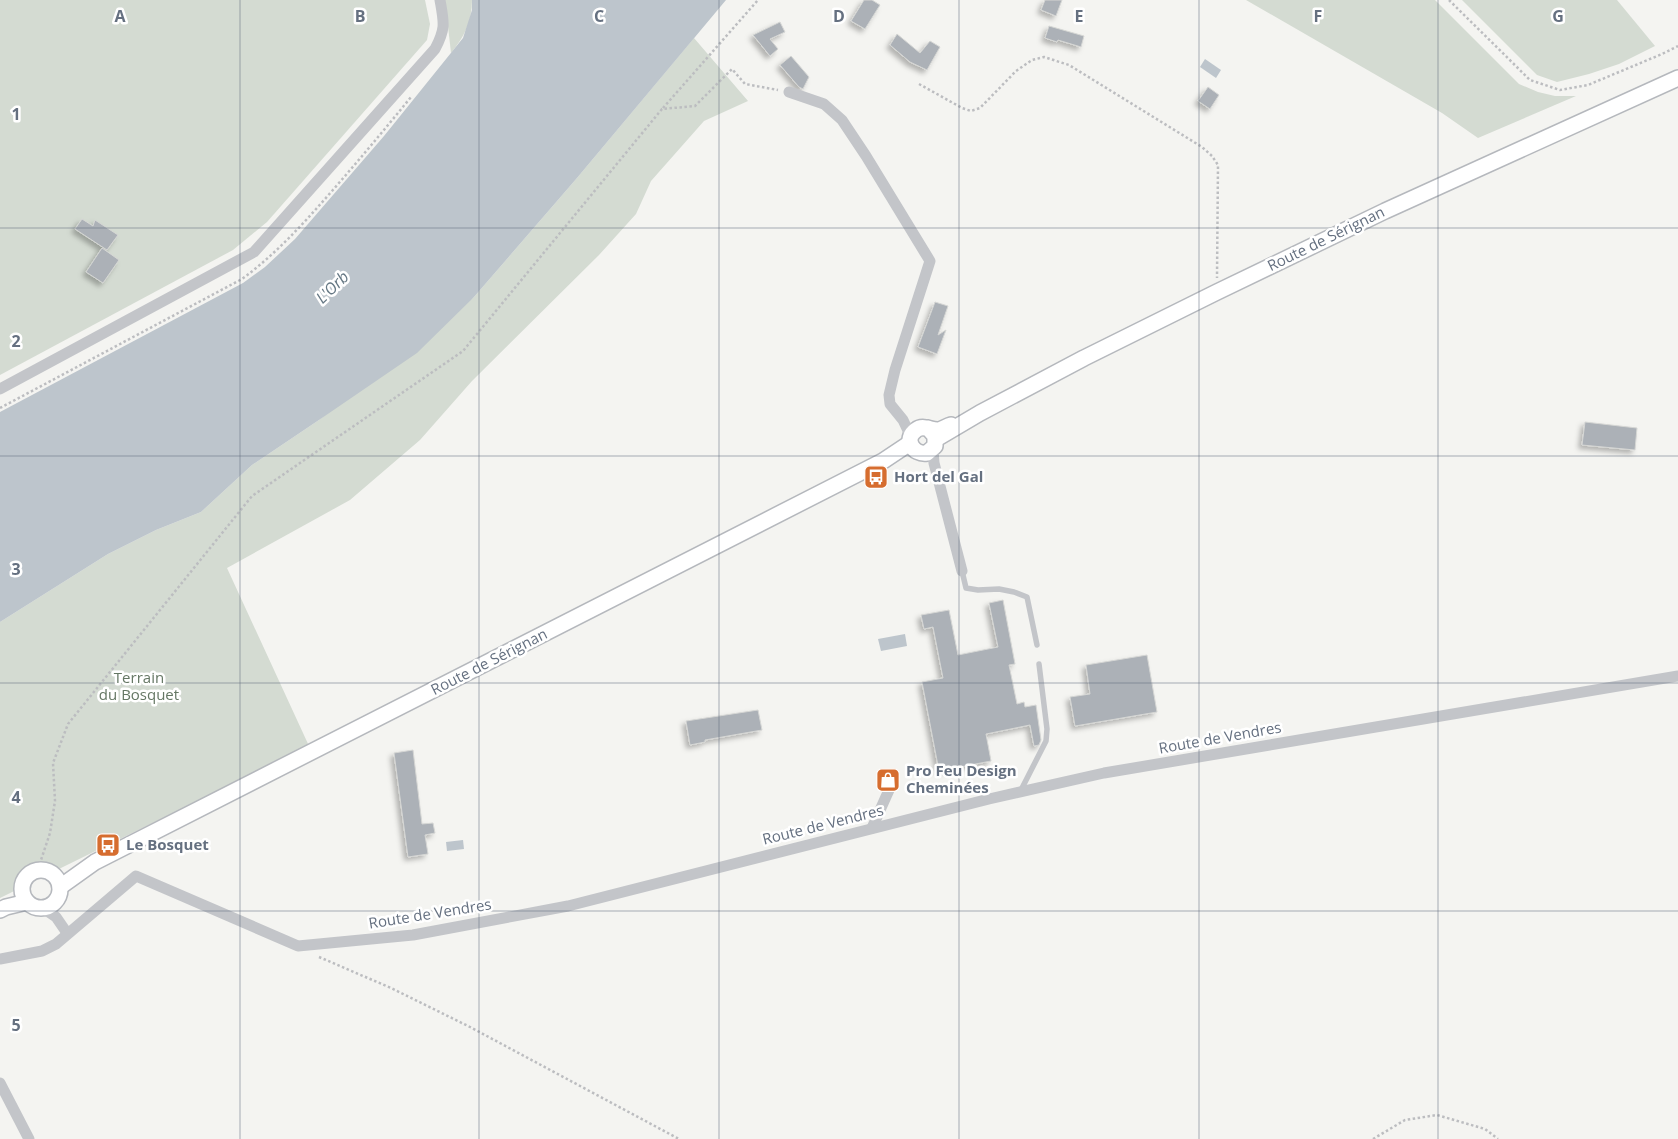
<svg xmlns="http://www.w3.org/2000/svg" width="1678" height="1139" font-family="'Open Sans',sans-serif">
	<style>
		.green { fill: #d4dbd2 }
		.water { fill: #bdc5cc }
		.building { fill: #acb1b7; stroke: #d5d6d4; filter: url(#shadow) }
		.lines { fill: none; stroke-linecap: round; stroke-linejoin: round }
		.secondary-casing { stroke: #b5b8bd; stroke-width: 18 }
		.path { stroke: #bcbdc0; stroke-width: 2.5; stroke-dasharray: 2.5 2.5; stroke-linecap: butt }
		.lane { stroke: #c3c5c9; stroke-width: 5.5 }
		.street { stroke: #c3c5c9; stroke-width: 11 }
		.secondary { stroke: #fff; stroke-width: 15 }
		.grid { fill: none; stroke: #657080; stroke-width: 1; stroke-opacity: 0.55 }
		.labels { text-anchor: middle; stroke-width: 5; stroke-linejoin: round; paint-order: stroke }
		.street-label { font-size: 15px; fill: #657080; stroke: #fff }
		.poi-label { font-size: 15px; font-weight: bold; fill: #657080; stroke: #fff; text-anchor: start }
		.park-label { font-size: 15px; fill: #657764; stroke: #fff }
		.water-label { font-size: 16px; font-style: italic; fill: #667884; stroke: #fff }
		.grid-label { font-size: 16px; text-anchor: middle; font-weight: bold; fill: #657080; stroke: #fff; stroke-width: 5; stroke-linejoin: round; paint-order: stroke }
	</style>
	<defs>
		<filter id="shadow"><feDropShadow dx="-3.5" dy="3.5" stdDeviation="2.5" flood-color="#0004"/></filter>
	</defs>
	<rect width="100%" height="100%" fill="#f4f4f1"/>
	<g class="green">
		<polygon points="0,0 425,0 430,24 427,40 267,222 233,250 0,375"/>
		<path d="M445,0H472C472,22 464,37 451,53Z"/>
		<polygon points="1246,0 1435,0 1519,84 1538,92 1555,96 1576,96 1478,138 1442,113"/>
		<polygon points="1462,0 1617,0 1655,46 1619,64 1589,74 1557,82 1537,75"/>
		<polygon points="694,38 748,101 704,121 651,181 636,214 599,255 472,381 420,440 350,500 227,568 309,746 0,898 0,622 108,554 156,530 201,512 252,465 319,420 474,297 577,178"/>
	</g>
	<g class="water">
		<polygon points="472,0 726,0 577,178 474,297 417,353 319,420 252,465 201,512 156,530 108,554 0,622 0,412 243,283 265,267 295,239 384,136 463,38 472,10"/>
		<polygon points="1205,59 1221,70 1216,78 1200,67"/>
		<polygon points="905,634 907,646 881,651 878,639"/>
		<polygon points="463,840 464,849 447,851 446,842"/>
	</g>
	<g class="building">
		<polygon points="864,0 872,0 880,5 865,29 851,21"/>
		<polygon points="1045,0 1062,0 1056,16 1041,10"/>
		<polygon points="780,22 785,32 770,39 778,49 770,56 753,35"/>
		<polygon points="1049,26 1084,36 1081,47 1058,40 1057,42 1045,38"/>
		<polygon points="897,34 920,53 930,41 940,47 927,70 910,62 890,45"/>
		<polygon points="791,56 809,77 803,89 799,87 780,65"/>
		<polygon points="1208,87 1219,95 1210,109 1198,101"/>
		<polygon points="82,219 93,226 95,220 118,235 107,250 75,229"/>
		<polygon points="102,248 119,260 103,283 86,272"/>
		<polygon points="935,302 948,306 938,335 946,330 937,354 918,347"/>
		<polygon points="1585,422 1637,428 1635,450 1582,445"/>
		<polygon points="1003,600 1015,664 1009,665 1017,704 1024,702 1025,707 1036,705 1041,740 1039,745 1034,746 1030,725 986,734 991,761 939,771 922,682 943,678 933,627 924,629 921,615 949,610 958,655 998,647 989,603"/>
		<polygon points="1147,655 1157,712 1075,726 1070,697 1090,694 1086,665"/>
		<polygon points="758,710 762,730 705,740 705,742 690,745 686,721"/>
		<polygon points="413,750 422,824 433,823 435,833 425,835 428,854 408,857 394,753"/>
	</g>
	<g class="lines">
		<g class="secondary-casing">
			<g id="secondary">
				<path d="M928,428L935,436V446L927,453C913,455 903,439 916,430C923,424 931,431 939,430C943,429 947,426 951,425"/>
				<polyline points="936,439 980,413 1084,358 1217,292 1385,211 1678,78"/>
				<circle cx="41" cy="889" r="19"/>
				<polyline points="60,887 95,862 883,461 910,443"/>
				<polyline points="0,910 6,907 27,902"/>
			</g>
		</g>
		<g class="path">
			<polyline points="1449,0 1530,80 1560,90 1588,85 1662,54 1678,46"/>
			<polyline points="919,84 962,108 971,111 980,108 1016,71 1032,60 1044,57 1069,65 1202,147 1212,156 1218,165 1217,278"/>
			<polyline points="663,108 758,0"/>
			<path d="M0,408L242,279C276,254 304,223 332,191C359,160 385,129 411,97"/>
			<polyline points="38,869 50,833 55,801 53,763 68,724 252,496 463,351 662,109 695,106 732,69 745,84 778,90"/>
			<polyline points="319,957 391,988 470,1027 679,1139"/>
			<polyline points="1373,1139 1405,1120 1437,1115 1485,1129 1498,1139"/>
		</g>
		<g class="lane">
			<polyline points="962,571 966,588 978,590 999,589 1014,592 1027,597 1037,645"/>
			<polyline points="1020,792 1046,741 1047,729 1039,664"/>
		</g>
		<g class="street">
			<polyline points="789,92 824,104 842,120 866,156 930,261 895,370 889,395 890,404 903,420 911,437"/>
			<path d="M0,389L254,252L435,49C446,28 444,23 440,0"/>
			<polyline points="933,449 934,463 962,571"/>
			<polyline points="872,828 889,790"/>
			<polyline points="43,908 56,917 67,933"/>
			<polyline points="0,959 42,951 56,944 136,876 298,946 413,935 568,906 989,799 1104,773 1678,676"/>
			<polyline points="0,1083 29,1139"/>
		</g>
		<use href="#secondary" class="secondary"/>
	</g>
	<path class="grid" d="M240,0V1139M479,0V1139M719,0V1139M959,0V1139M1199,0V1139M1438,0V1139M0,228H1678M0,456H1678M0,683H1678M0,911H1678"/>
	<defs>
		<g id="bus-square" transform="scale(1.25)"><rect x="-9" y="-9" width="18" height="18" rx="4" fill="#d66d2f" stroke="#fff"/><path d="M-5-6H5V4H4V6H2V4H-2V6H-4V4H-5ZM-3.5-4V0h7V-4ZM-3.5 1.2v1.5H-2V1.2ZM2 1.2v1.5H3.5V1.2Z" fill="#fff"/></g>
		<g id="shop-square" transform="scale(1.25)"><rect x="-9" y="-9" width="18" height="18" rx="4" fill="#d66d2f" stroke="#fff"/><path d="M-5-2.5h2.3a2.7 3.5 0 0 1 5.4 0H5L5.5 6h-11ZM-1.5-2.5h3a1.5 2.3 0 0 0-3 0Z" fill="#fff"/></g>
	</defs>
	<g fill-rule="evenodd">
		<use href="#bus-square" x="876" y="477"/>
		<use href="#shop-square" x="888" y="780"/>
		<use href="#bus-square" x="108" y="845"/>
	</g>
	<g class="labels">
		<g class="street-label">
			<text transform="translate(1326 239) rotate(-26)" y="5">Route de Sérignan</text>
			<text transform="translate(489 662) rotate(-27)" y="5">Route de Sérignan</text>
			<text transform="translate(1220 738) rotate(-10)" y="5">Route de Vendres</text>
			<text transform="translate(823 825) rotate(-14)" y="5">Route de Vendres</text>
			<text transform="translate(430 914) rotate(-9)" y="5">Route de Vendres</text>
		</g>
		<g class="poi-label">
			<text x="894" y="482">Hort del Gal</text>
			<text x="906" y="776">Pro Feu Design<tspan x="906" dy="17">Cheminées</tspan></text>
			<text x="126" y="850">Le Bosquet</text>
		</g>
		<g class="park-label">
			<text x="139" y="683">Terrain<tspan x="139" dy="17">du Bosquet</tspan></text>
		</g>
		<g class="water-label">
			<text transform="translate(332 287) rotate(-44)" y="6">L'Orb</text>
		</g>
	</g>
	<g class="grid-label">
		<text x="120" y="22">A</text>
		<text x="360" y="22">B</text>
		<text x="599" y="22">C</text>
		<text x="839" y="22">D</text>
		<text x="1079" y="22">E</text>
		<text x="1318" y="22">F</text>
		<text x="1558" y="22">G</text>
		<text x="16" y="120">1</text>
		<text x="16" y="347">2</text>
		<text x="16" y="575">3</text>
		<text x="16" y="803">4</text>
		<text x="16" y="1031">5</text>
	</g>
</svg>
